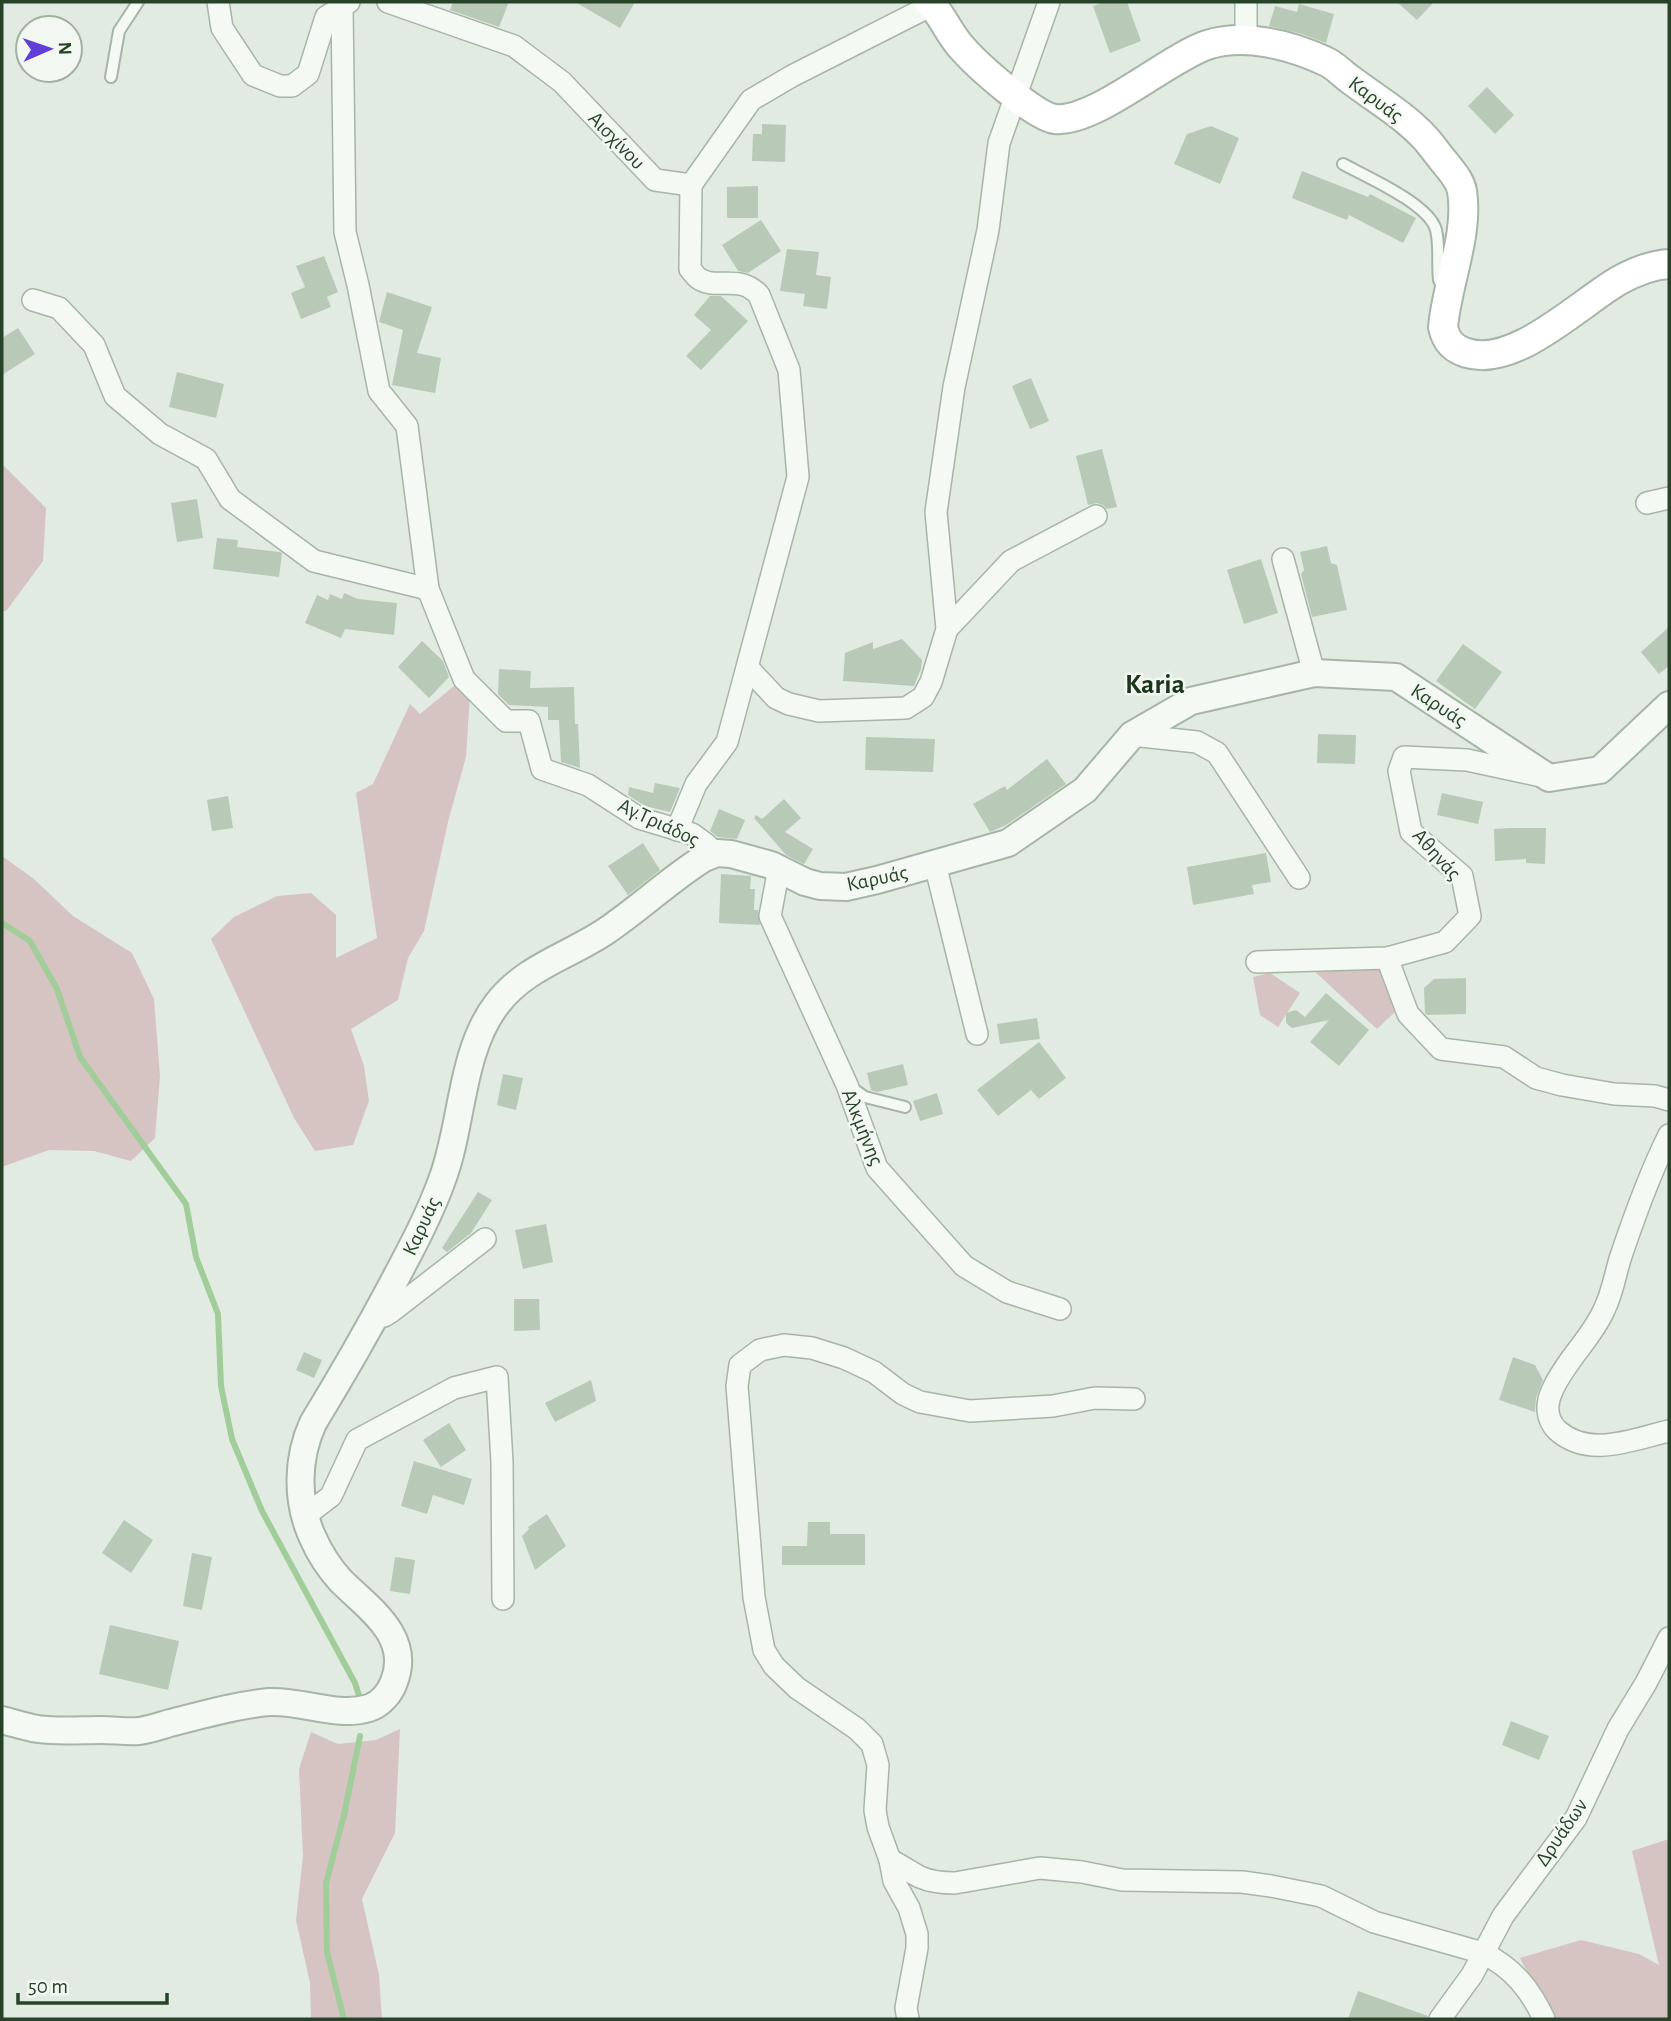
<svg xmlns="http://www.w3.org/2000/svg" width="1671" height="2021" font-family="'Alegreya Sans',sans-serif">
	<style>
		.green { fill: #d5c4c2 }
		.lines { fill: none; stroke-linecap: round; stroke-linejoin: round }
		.stream { stroke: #a1cd9a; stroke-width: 6 }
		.building { fill: #b8c9b8 }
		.service-casing { stroke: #a6b6a6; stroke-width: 14 }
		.minor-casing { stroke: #a6b6a6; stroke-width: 24 }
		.tertiary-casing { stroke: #a6b6a6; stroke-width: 30 }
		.secondary-casing { stroke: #a6b6a6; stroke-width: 32 }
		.service { stroke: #f4f9f4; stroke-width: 10 }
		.minor { stroke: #f4f9f4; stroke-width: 21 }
		.tertiary { stroke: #f4f9f4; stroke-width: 26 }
		.secondary { stroke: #fff; stroke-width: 28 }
		.labels { text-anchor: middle; stroke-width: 5; stroke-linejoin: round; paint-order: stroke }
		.street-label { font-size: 21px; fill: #284428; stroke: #f2f8f1 }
		.district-label { font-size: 28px; font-weight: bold; fill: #1a351b; stroke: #f2f8f1 }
	</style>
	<rect width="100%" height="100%" fill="#e2ebe1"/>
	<g class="green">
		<polygon points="2,464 46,508 43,561 7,610 2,612"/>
		<polygon points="459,682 470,694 466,757 448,822 424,931 408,958 398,1000 351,1029 364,1066 369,1101 353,1145 315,1151 294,1118 211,939 234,917 277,896 311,893 336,915 336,958 377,938 356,793 373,784 410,704 420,714"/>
		<polygon points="2,856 34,879 73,916 132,953 154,999 160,1076 155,1138 131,1161 94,1151 49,1150 2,1167"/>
		<polygon points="1376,963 1395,1012 1377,1029 1312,969"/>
		<polygon points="1270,973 1300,993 1278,1027 1260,1015 1253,977"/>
		<polygon points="400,1729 395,1833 362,1899 379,1975 382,2019 311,2019 310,1983 296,1920 303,1856 299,1769 311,1732 338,1744 376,1740"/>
		<polygon points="1669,1839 1669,2019 1551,2019 1520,1958 1581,1940 1639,1954 1659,1965 1632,1851"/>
	</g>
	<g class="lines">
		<g class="stream">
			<polyline points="2,923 30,941 57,989 80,1057 186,1204 196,1257 218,1314 221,1386 232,1439 262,1511 355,1683 361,1702"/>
			<polyline points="344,2019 327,1952 326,1883 344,1815 360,1736"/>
		</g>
	</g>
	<g class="building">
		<polygon points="453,2 509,2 499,27 450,10"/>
		<polygon points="575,2 635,2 620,28"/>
		<polygon points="1104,2 1127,2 1141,41 1110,53 1093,6"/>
		<polygon points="1397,2 1434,2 1417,20"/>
		<polygon points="1299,4 1334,14 1326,43 1302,34 1269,26 1275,6 1297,12"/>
		<polygon points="1487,87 1514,115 1495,134 1468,106"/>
		<polygon points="762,124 786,125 785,162 752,161 753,134 762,134"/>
		<polygon points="1211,126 1239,138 1220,184 1174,164 1187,134"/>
		<polygon points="1302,171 1368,197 1370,194 1416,218 1403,243 1349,215 1347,220 1292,198"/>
		<polygon points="758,186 758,218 727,218 727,187"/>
		<polygon points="761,220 781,251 748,273 738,271 722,245"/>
		<polygon points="787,249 819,252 816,275 831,277 827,309 803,306 805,294 780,291"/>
		<polygon points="324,256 338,292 327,297 331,307 301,319 291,293 305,287 296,266"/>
		<polygon points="387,292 432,307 417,353 441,358 435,393 392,385 403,330 379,322"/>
		<polygon points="710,296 721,296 748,321 701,370 686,356 711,330 694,315"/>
		<polygon points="18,328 35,354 2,375 2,338"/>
		<polygon points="177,372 224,384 216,418 169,407"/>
		<polygon points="1031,378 1049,421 1030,429 1012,386"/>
		<polygon points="1102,449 1117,507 1107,509 1103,505 1097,503 1088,505 1076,456"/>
		<polygon points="197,499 203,538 177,542 171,503"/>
		<polygon points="217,538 238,540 237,547 279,552 282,553 279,577 213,569"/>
		<polygon points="1327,546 1331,563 1337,565 1347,610 1312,617 1301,574 1304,570 1300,552"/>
		<polygon points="1261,559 1278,613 1244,624 1227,570"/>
		<polygon points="344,593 358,599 397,603 394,635 345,629 341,638 305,623 317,595 328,600 330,594 342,599"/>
		<polygon points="1669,627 1669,666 1659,674 1641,652"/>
		<polygon points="902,639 922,660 921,669 914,686 843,681 845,653 873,642 873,649"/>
		<polygon points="422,641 443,661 449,677 429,698 398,667"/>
		<polygon points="1463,644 1502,672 1475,709 1436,681"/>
		<polygon points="499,669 531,671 530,688 574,687 575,724 578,724 580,768 561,762 559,720 548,720 548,707 509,705 498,694"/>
		<polygon points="1318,734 1356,735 1355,764 1317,763"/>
		<polygon points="866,737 935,739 933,772 865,770"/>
		<polygon points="1047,759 1066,784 1006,825 990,832 973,804 1005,786 1007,790"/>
		<polygon points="655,783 680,788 670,812 645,806 628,795 629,787 653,793"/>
		<polygon points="1442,793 1483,802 1478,824 1437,815"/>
		<polygon points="228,796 233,828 212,831 207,800"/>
		<polygon points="784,799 801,818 785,832 813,849 804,864 786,855 754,818 756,815 762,819"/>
		<polygon points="719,809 745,820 737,839 718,837 710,831"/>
		<polygon points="1510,828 1546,828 1545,864 1526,863 1526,859 1495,861 1494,829"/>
		<polygon points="643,843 660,870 628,895 608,866"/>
		<polygon points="1266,853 1271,882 1252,885 1254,894 1193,905 1187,867"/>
		<polygon points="721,874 751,876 750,889 755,889 754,910 758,910 760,925 719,923"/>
		<polygon points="1466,978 1466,1014 1427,1015 1425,1013 1424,988 1434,979"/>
		<polygon points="1326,993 1369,1030 1339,1066 1310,1042 1329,1020 1292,1028 1286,1023 1286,1013 1296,1010 1305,1017"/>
		<polygon points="1037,1018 1040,1039 1000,1044 997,1024"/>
		<polygon points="1039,1042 1066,1078 1039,1099 1031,1090 998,1116 977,1090"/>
		<polygon points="903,1064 908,1085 877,1092 871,1090 867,1073"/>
		<polygon points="503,1074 523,1078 516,1110 497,1105"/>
		<polygon points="937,1093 943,1114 920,1121 913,1101"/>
		<polygon points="478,1192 492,1200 471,1233 447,1252 442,1248"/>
		<polygon points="546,1224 553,1262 523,1269 515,1230"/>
		<polygon points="514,1299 539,1299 540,1330 514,1331"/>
		<polygon points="304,1352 322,1360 314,1378 296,1370"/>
		<polygon points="1513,1357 1535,1365 1543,1380 1536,1398 1535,1412 1499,1400"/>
		<polygon points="591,1380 596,1401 555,1422 545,1403"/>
		<polygon points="449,1423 466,1450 441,1467 423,1440"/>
		<polygon points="414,1461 472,1479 464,1505 433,1495 427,1514 401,1506"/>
		<polygon points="547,1514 566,1546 535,1570 522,1536 529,1529 528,1527"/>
		<polygon points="124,1520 153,1540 131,1573 102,1553"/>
		<polygon points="808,1522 830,1522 830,1534 865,1534 865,1565 782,1565 782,1546 807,1546"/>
		<polygon points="192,1553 212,1557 202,1610 183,1606"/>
		<polygon points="395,1557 415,1560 410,1594 390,1591"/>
		<polygon points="110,1625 179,1641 168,1690 99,1674"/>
		<polygon points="1511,1721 1549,1736 1539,1760 1502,1745"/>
		<polygon points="1358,1991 1428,2016 1427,2019 1348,2019"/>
	</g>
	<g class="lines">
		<g class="service-casing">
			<g id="service">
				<polyline points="111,77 119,31 138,2"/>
				<path d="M1343,164C1367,177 1429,204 1436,230C1440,246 1437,264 1439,280L1443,288"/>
				<polyline points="852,1088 865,1097 905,1107"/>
			</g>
		</g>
		<g class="minor-casing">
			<g id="minor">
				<polyline points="218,2 222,28 253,75 280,86 292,86 308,74 326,17 342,7"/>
				<polyline points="349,2 342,7 345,232 358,285 379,391 407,426 428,589 464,679 506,721 529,721 542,769 588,785 639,818 692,834 707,845 714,854"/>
				<polyline points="388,2 514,46 562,82 655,180 691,185 751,100 792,76 932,5"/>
				<polyline points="1246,41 1246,2"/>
				<polyline points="33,300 59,308 94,345 115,396 160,434 206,459 230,499 314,561 428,589"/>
				<polyline points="1647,503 1669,498"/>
				<polyline points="1283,559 1314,673"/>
				<polyline points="947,629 1011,561 1096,516"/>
				<polyline points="748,668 776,698 789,704 819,711 906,708 923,697 931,682 947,629 936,512 954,387 988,230 999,143 1049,2"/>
				<polyline points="1132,735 1197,742 1217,753 1299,878"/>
				<path d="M677,830L696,784L727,742L798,477L789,370L759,295C739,273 716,291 698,278C695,276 693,272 690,269L691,185"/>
				<polyline points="935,864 977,1034"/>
				<polyline points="779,868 770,916 847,1085 877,1168 964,1266 1007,1292 1060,1309"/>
				<polyline points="1387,958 1408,1014 1441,1049 1504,1057 1536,1078 1562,1085 1614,1094 1655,1096 1669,1100"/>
				<polyline points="1257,962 1387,958 1445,942 1470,916 1462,876 1411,832 1399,771 1404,757 1467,760 1541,776"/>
				<path d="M1669,1135C1649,1175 1634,1217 1620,1259C1615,1276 1612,1294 1604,1310C1591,1339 1565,1361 1552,1391C1546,1404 1546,1419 1557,1430C1589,1459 1633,1439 1669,1431"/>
				<polyline points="374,1318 384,1316 392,1311 485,1239"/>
				<polyline points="305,1516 331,1496 357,1440 454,1388 497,1377 502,1462 503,1599"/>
				<path d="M890,1860C901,1865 910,1872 920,1877C931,1882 943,1883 955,1883L1040,1868L1082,1872L1122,1880L1242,1882L1271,1886L1321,1896L1374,1922L1483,1953C1513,1968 1530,1989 1544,2019"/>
				<polyline points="908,2019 906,2008 917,1948 917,1934 909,1908 894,1881 890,1860 878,1827 875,1810 878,1765 872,1744 857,1729 797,1688 774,1666 764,1650 754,1597 737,1386 740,1365 760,1350 784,1345 812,1348 844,1358 874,1372 903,1394 920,1402 970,1411 1053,1406 1095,1398 1134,1399"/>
				<polyline points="1440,2019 1472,1975 1503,1916 1576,1818 1618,1729 1646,1683 1669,1638"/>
			</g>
		</g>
		<g class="tertiary-casing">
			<path id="tertiary" d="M2,1720C14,1723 26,1727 38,1729C59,1732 81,1730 102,1730C114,1730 127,1732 139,1731C149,1730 160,1726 170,1723C202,1715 236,1705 269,1702C302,1700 337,1718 369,1708C381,1704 390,1693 394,1682C412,1636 368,1608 341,1581C329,1568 319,1552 312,1536C296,1500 297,1458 313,1423C341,1377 367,1332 392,1285C410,1251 429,1216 442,1180C463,1125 460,1052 497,1004C525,967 569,956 606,931C640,908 669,880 704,858L717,853L731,854L771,865L805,882L820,886L846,887L877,880L1008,843L1085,790L1132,735L1191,701L1314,673L1396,677L1549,778L1600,770L1669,705"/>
		</g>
		<g class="secondary-casing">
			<path id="secondary" d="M929,2C943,15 949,35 963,49C977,65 1035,117 1055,119C1095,123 1166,59 1207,45C1245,33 1290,45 1325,61C1335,65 1342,74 1351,80C1376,99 1404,115 1426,139C1433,147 1439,156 1446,164C1452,172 1460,180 1462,191C1469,234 1447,283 1443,327C1446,341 1453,349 1467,353C1514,368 1579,304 1618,281C1634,272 1651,265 1669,264"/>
		</g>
		<use href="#service" class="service"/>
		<use href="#minor" class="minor"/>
		<use href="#tertiary" class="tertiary"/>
		<use href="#secondary" class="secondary"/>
	</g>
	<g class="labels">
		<g class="street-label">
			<text transform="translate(1376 99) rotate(37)" y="7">Καρυάς</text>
			<text transform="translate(617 140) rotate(46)" y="7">Αισχίνου</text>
			<text transform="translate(1439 705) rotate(33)" y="7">Καρυάς</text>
			<text transform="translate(659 822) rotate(25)" y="7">Αγ.Τριάδος</text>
			<text transform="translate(1437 854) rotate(48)" y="7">Αθηνάς</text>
			<text transform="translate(877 878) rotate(-12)" y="7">Καρυάς</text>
			<text transform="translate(863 1127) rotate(68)" y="7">Αλκμήνης</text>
			<text transform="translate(421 1226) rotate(-65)" y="7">Καρυάς</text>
			<text transform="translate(1561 1832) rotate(-56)" y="7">Δρυάδων</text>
		</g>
		<g class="district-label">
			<text x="1155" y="693">Karia</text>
		</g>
	</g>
	<rect width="1671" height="2021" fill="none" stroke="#284428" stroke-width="7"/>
	<g transform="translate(49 49) rotate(88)"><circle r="33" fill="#f2f8f1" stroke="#a1b0a1" stroke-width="2"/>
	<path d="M0-5L12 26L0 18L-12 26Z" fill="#5f3fd7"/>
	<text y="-10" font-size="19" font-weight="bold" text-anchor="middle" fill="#284428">N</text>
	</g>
	<path d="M18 1993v10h149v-10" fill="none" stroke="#284428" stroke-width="3.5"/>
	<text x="28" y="1993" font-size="21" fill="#284428" stroke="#f2f8f1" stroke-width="5" paint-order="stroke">50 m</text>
</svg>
